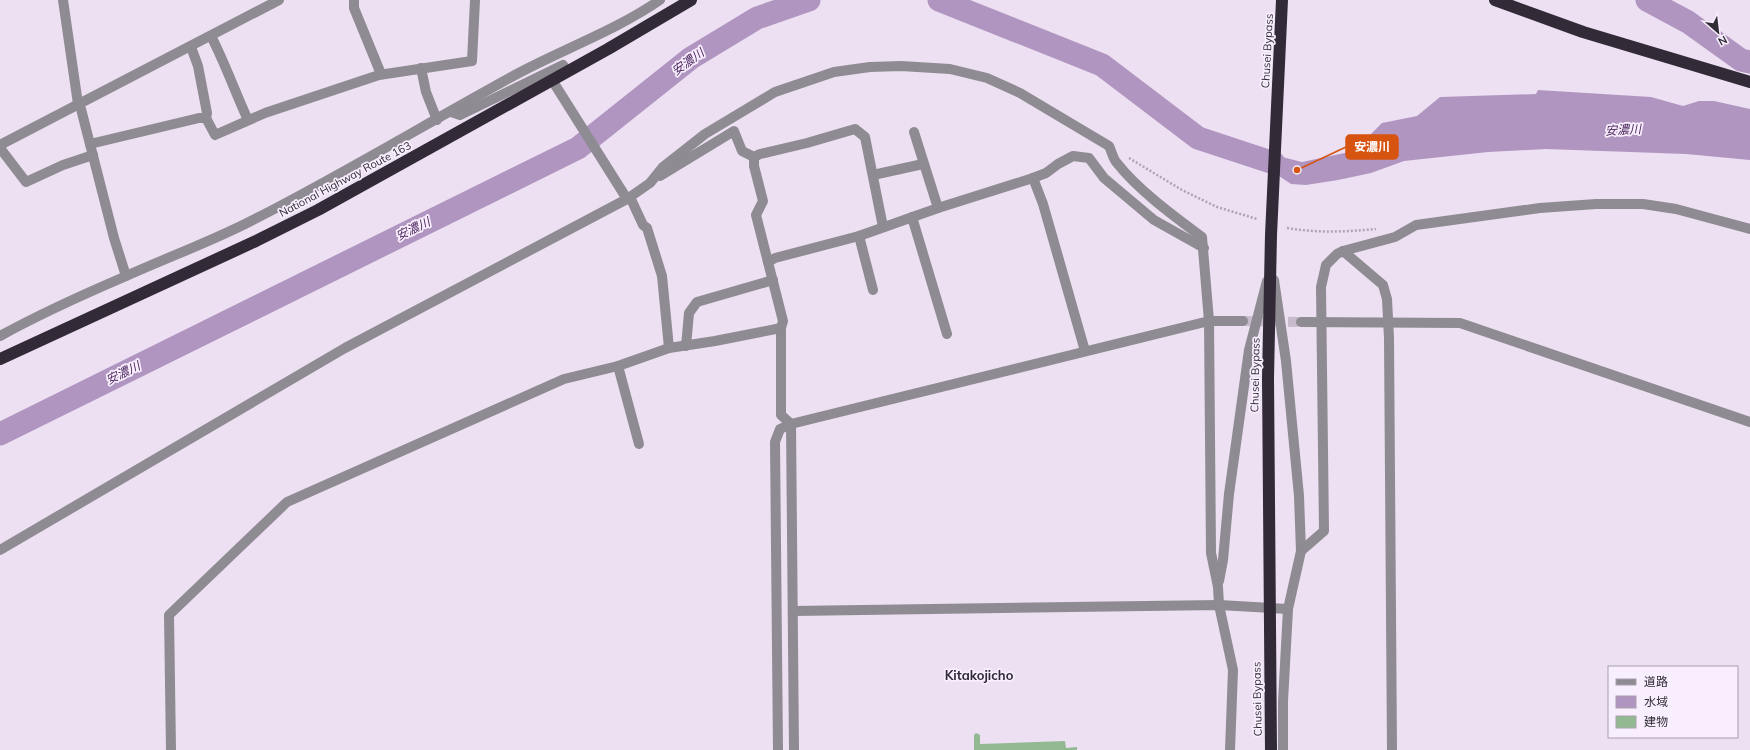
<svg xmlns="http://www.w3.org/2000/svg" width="1750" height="750" font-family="Mulish,'Noto Sans JP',sans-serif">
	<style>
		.water { fill: #b095c0 }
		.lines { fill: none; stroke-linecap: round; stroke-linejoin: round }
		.river { stroke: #b095c0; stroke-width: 23 }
		.building { fill: #93b993 }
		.minor-tunnel { stroke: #c6bccc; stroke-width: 10; stroke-dasharray: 10 5; stroke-linecap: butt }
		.path { stroke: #aea4b3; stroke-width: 2.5; stroke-dasharray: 2 2; stroke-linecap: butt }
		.minor { stroke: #8f8b92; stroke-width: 10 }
		.highway { stroke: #332a38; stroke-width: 12 }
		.labels { text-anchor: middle; stroke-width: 3.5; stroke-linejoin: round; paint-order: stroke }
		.street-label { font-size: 11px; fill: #302c33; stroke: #f8eefd }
		.water-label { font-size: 12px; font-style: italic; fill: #4b275e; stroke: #f8eefd }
		.quarter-label { font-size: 13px; font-weight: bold; fill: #302835; stroke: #f8eefd }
		.leader { fill: none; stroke: #d65410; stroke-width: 1.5 }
		.callout-dot { fill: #d65410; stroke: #f8eefd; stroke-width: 1.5 }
		.callout { fill: #d65410; stroke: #d65410; stroke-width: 1.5 }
		.callout-label { font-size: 12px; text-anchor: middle; font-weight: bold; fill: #fff }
	</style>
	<rect width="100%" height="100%" fill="#ece0f2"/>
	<polygon class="water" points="1538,90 1651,97 1683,106 1699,101 1714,101 1750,109 1750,160 1686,154 1546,149 1488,152 1404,161 1371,173 1338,180 1306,185 1291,184 1231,144 1302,162 1354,151 1382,123 1417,116 1440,97 1536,94"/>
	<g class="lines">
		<g class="river">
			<polyline points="939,0 1102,65 1198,138 1274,163"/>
			<polyline points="1647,0 1688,22 1741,60 1750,62"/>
			<polyline points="0,434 578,148 691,58 757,18 809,0"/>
		</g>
	</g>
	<polygon class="building" points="976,733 980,735 980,744 1065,741 1066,748 1077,747 1077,750 974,750 974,735"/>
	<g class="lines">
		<polyline class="minor-tunnel" points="1243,321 1301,322"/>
		<g class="path">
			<polyline points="1129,158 1182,190 1217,207 1257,219"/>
			<path d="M1287,228C1317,233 1346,232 1376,229"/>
		</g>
		<g class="minor">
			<polyline points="63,0 78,104 81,109 114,238 126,276"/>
			<polyline points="354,0 354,8 381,74"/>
			<path d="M211,36C225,63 235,92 248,120"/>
			<polyline points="191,47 198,66 207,113 206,118"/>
			<polyline points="421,68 426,92 437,120"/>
			<polyline points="552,80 627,199"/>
			<polyline points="451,112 460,115 563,65 567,72"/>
			<polyline points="914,132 938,208"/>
			<polyline points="90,144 199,118 206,118 215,135 265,113 379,75 472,61 475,0"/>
			<polyline points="0,145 279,0"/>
			<polyline points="0,148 26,182 63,165 93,155"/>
			<polyline points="754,157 760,154 807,143 855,129 865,137 883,227"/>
			<polyline points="873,175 923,164"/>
			<polyline points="660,176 734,131 742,151 754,157 754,166 763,201 756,215 783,321 781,328 781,415 791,424 794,750"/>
			<polyline points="1033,178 1043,204 1085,351"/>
			<polyline points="630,197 643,225 647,228 662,276 669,348"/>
			<polyline points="912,217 947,334"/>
			<polyline points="859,236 873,290"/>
			<polyline points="1343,251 1383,285 1387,299 1389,338 1392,750"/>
			<polyline points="768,262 775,258 859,236 938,208 1033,178 1046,173 1058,164 1073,156 1089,158 1104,178 1154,220 1204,248"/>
			<polyline points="1274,280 1286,361 1299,496 1301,551 1288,609 1283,701 1283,750"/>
			<polyline points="1301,322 1460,323 1750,422"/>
			<path d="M0,336C40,314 82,295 124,277C166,258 210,242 251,221C340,176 427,123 515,75C563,49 615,31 660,0"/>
			<polyline points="686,346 689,313 697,302 773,280"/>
			<polyline points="618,366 639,444"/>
			<path d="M0,550L345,348L627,199L650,183L663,167L705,134L775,92L834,72L870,67L901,66L950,69L987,78L1020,93L1109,146C1112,152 1113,159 1117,163C1138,190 1175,217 1202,237L1209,321L1211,553L1218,587L1219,605L1233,670L1230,750"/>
			<polyline points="1301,551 1324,531 1321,287 1326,265 1337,254 1343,251 1395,237 1416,225 1540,208 1596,204 1643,204 1676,209 1750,229"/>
			<polyline points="1219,581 1223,560 1229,494 1249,350 1267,281"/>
			<polyline points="793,611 1219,605 1288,609"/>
			<polyline points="171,750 169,615 287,502 564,379 618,366 669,348 715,341 781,328"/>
			<polyline points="778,750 775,442 780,429 791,424 1209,321 1243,321"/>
		</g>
		<g class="highway">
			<polyline points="1495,0 1583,32 1750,82"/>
			<polyline points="0,359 256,241 318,210 608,49 691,0"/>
			<polyline points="1271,750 1268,378 1271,235 1282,0"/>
		</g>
	</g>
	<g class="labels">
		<g class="street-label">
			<text transform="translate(1267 51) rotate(-87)" y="4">Chusei Bypass</text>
			<text transform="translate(345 179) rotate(-28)" y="4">National Highway Route 163</text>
			<text transform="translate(1255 375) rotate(-89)" y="4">Chusei Bypass</text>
			<text transform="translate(1257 699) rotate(-91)" y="4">Chusei Bypass</text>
		</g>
		<g class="water-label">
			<text transform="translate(688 62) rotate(-36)" y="4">安濃川</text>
			<text transform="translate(1623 130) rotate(-3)" y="4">安濃川</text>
			<text transform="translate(413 229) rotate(-26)" y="4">安濃川</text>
			<text transform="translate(123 373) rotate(-26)" y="4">安濃川</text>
		</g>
		<g class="quarter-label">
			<text x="979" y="680">Kitakojicho</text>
		</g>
	</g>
	<path class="leader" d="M1297 170L1346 147"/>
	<circle class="callout-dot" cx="1297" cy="170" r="4"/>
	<rect class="callout" x="1346" y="135" width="52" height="24" rx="4"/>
	<g class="callout-label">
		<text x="1372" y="151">安濃川</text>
	</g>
	<rect x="1608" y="666" width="130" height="72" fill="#f8eefd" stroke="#a8a0ac"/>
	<rect x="1616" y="679" width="20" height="6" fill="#8f8b92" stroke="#a8a0ac"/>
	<text x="1644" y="686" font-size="12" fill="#302c33">道路</text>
	<rect x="1616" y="696" width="20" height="12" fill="#b095c0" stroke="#a8a0ac"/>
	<text x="1644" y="706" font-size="12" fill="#302c33">水域</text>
	<rect x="1616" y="716" width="20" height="12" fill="#93b993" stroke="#a8a0ac"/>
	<text x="1644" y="726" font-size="12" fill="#302c33">建物</text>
	<g transform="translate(1718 32) rotate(152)" stroke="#f8eefd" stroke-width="3" paint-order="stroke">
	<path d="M0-3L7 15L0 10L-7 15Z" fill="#302c33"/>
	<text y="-6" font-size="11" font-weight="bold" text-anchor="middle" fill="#302c33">N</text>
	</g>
</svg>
